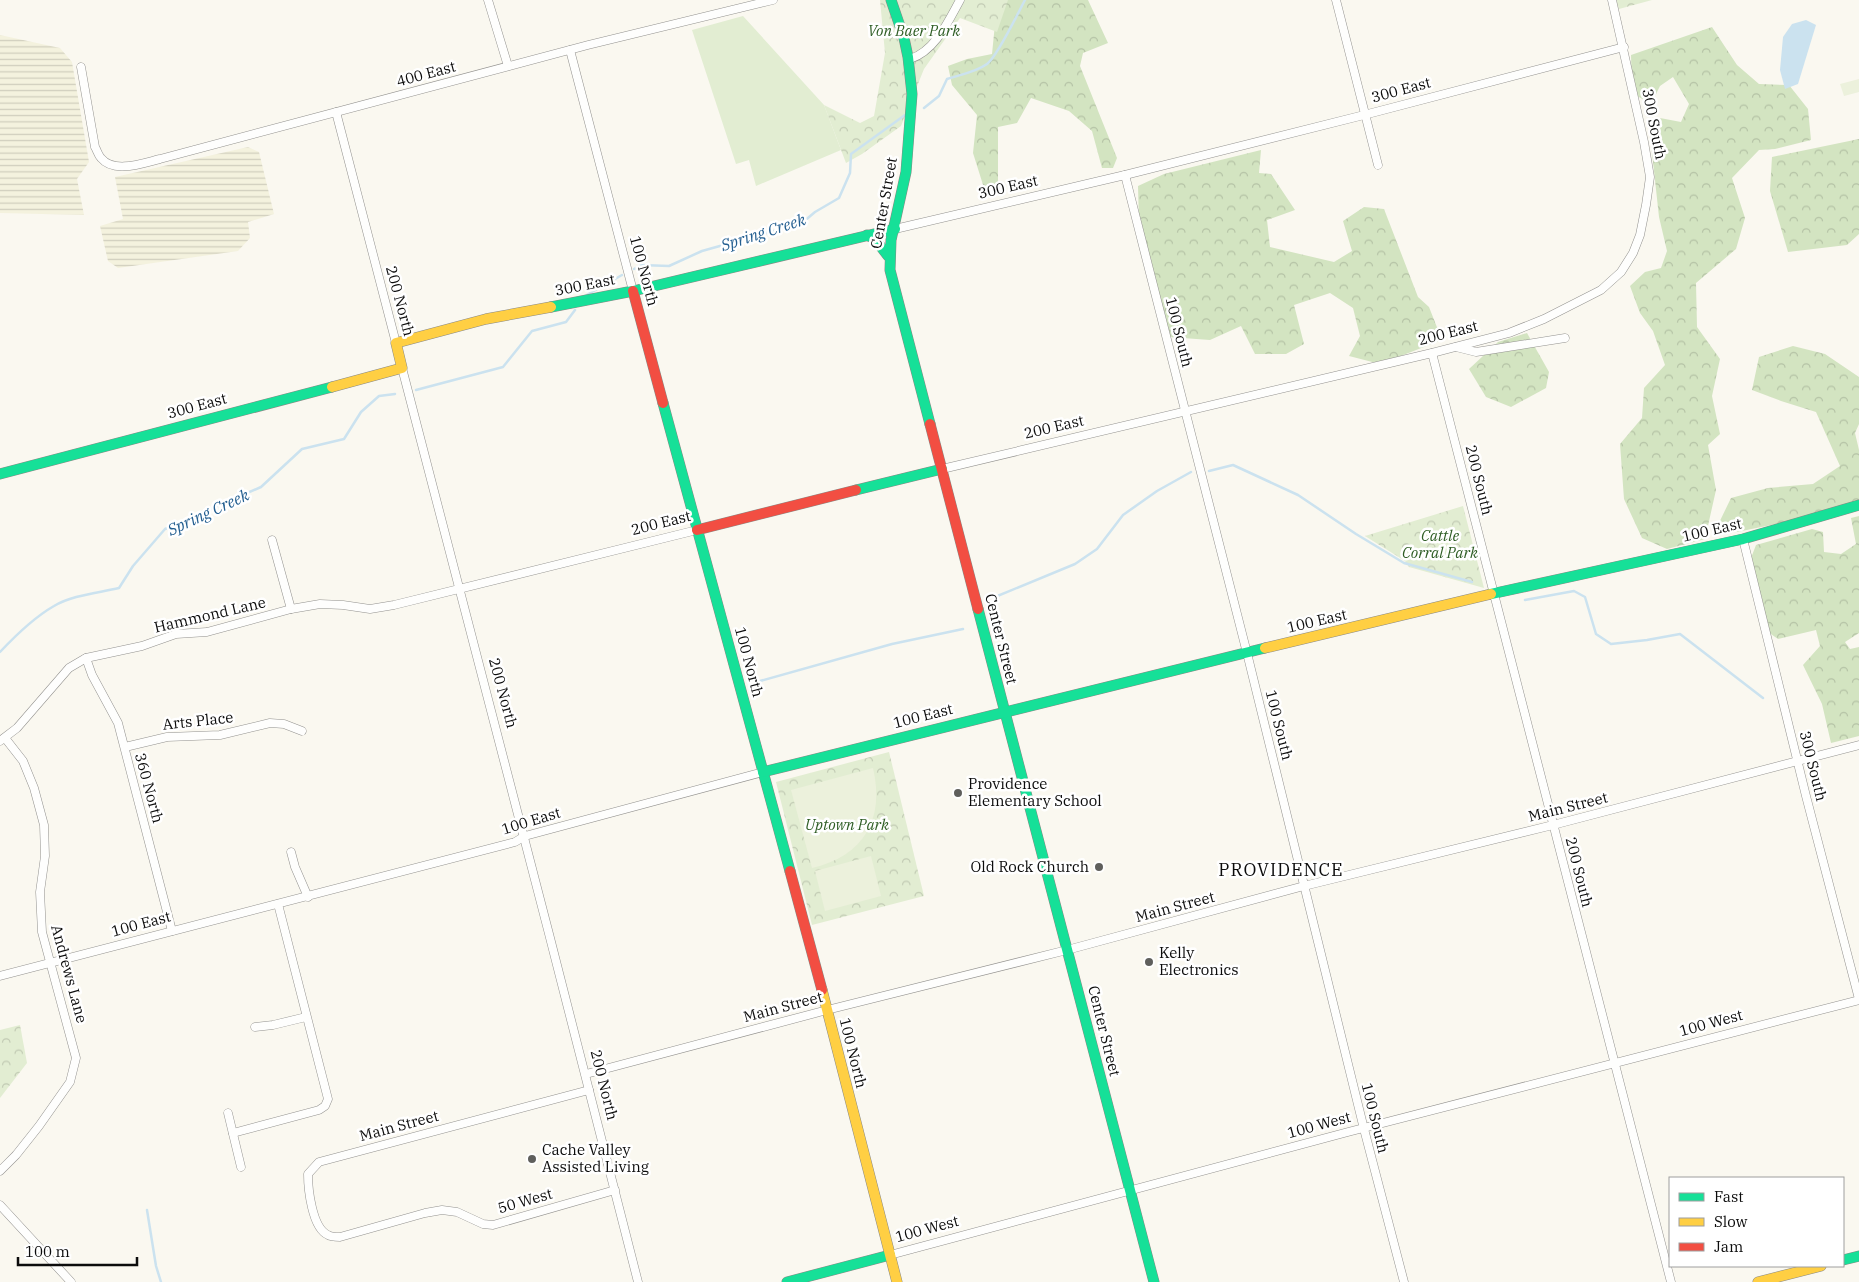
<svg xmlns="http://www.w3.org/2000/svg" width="1859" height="1282" font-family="'IBM Plex Serif',serif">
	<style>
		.farmland { fill: url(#farmland-rules) }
		.grass { fill: #e2edd2 }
		.forest { fill: url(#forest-crowns) }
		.park { fill: url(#park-crowns) }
		.pitch { fill: #ecf1dc }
		.water { fill: #cbe2ef }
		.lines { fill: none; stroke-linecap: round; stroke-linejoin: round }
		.stream { stroke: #cbe2ef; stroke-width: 2.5 }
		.street-casing { stroke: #93928f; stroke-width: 9 }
		.fast-casing { stroke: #8a8985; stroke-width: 11 }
		.slow-casing { stroke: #8a8985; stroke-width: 11 }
		.jam-casing { stroke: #8a8985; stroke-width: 11 }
		.street { stroke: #fefefd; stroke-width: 8 }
		.fast { stroke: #16e098; stroke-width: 10 }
		.slow { stroke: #ffcf43; stroke-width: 10 }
		.jam { stroke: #f24e42; stroke-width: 10 }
		.poi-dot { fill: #5f5f5c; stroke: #fff; stroke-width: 2 }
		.labels { text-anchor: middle; stroke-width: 5; stroke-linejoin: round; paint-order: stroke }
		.park-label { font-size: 15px; font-style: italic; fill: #2e5d24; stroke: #fff }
		.street-label { font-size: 15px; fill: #0c0c0c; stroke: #fff }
		.poi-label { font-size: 15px; fill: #0c0c0c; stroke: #fff; text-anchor: start }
		.water-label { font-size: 16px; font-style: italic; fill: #235e90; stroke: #fff }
		.quarter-label { font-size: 18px; letter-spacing: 1px; fill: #0c0c0c; stroke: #fff }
	</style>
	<defs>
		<pattern id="farmland-rules" width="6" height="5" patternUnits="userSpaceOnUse" patternTransform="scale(1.25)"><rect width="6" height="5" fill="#f4f2de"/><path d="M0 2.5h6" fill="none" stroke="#d0cebd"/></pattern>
		<pattern id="forest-crowns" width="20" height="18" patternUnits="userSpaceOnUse" patternTransform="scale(1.25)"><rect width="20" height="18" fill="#d3e4c1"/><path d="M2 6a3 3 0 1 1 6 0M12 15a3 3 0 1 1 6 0" fill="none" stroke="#b4c2a5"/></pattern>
		<pattern id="park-crowns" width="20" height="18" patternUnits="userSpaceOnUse" patternTransform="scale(1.25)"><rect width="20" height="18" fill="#e2edd2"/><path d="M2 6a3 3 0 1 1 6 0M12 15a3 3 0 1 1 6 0" fill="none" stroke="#c1cab3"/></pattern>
	</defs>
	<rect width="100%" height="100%" fill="#faf8f0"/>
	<g class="farmland">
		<polygon points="0,35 60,48 72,62 89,162 77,179 84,215 0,213"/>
		<polygon points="248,147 259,152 274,214 248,222 250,238 238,251 118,268 108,261 100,226 123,219 115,177"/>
	</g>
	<polygon class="grass" points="743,16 824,105 841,150 756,186 749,160 736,164 692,30"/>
	<g class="forest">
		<polygon points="1000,0 1088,0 1108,43 1083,53 1080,66 1117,158 1113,168 1102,168 1092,131 1069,111 1031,98 1017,123 998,127 998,191 984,188 973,153 977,115 952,85 948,66 967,59 992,54 996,14"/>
		<polygon points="1712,27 1737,65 1759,84 1789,85 1808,109 1811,140 1775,149 1759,150 1732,178 1745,218 1736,249 1696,283 1697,327 1720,359 1712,396 1720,434 1708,445 1716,490 1705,539 1667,549 1642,538 1624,499 1620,444 1642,418 1644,388 1665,365 1653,331 1640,313 1630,286 1645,272 1661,268 1667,251 1659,217 1650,134 1660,118 1681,122 1689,104 1673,77 1660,86 1651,104 1632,93 1631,55"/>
		<polygon points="1859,139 1859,234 1847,245 1788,252 1770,191 1772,157"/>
		<polygon points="1261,150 1259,173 1271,174 1295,210 1267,220 1270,247 1334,262 1352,251 1343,221 1364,207 1384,209 1418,297 1429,307 1442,340 1380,364 1349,356 1360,336 1353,308 1330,293 1294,305 1304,344 1286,354 1255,354 1241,326 1210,340 1169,337 1139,224 1138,186 1164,174"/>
		<polygon points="1527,333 1549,372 1546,388 1511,407 1486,397 1469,369 1498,342"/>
		<polygon points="1793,346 1825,354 1859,377 1859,424 1855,433 1859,450 1859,507 1717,536 1716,529 1731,498 1768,488 1813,484 1840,466 1816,412 1781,401 1752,390 1759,357"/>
		<polygon points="1859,516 1859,633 1845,642 1850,649 1859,647 1859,736 1831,743 1822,704 1803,665 1820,646 1816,630 1778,639 1768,632 1751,558 1756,545 1812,529 1823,532 1824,552 1841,554 1856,544 1851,518"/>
	</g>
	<g class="park">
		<polygon points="880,0 1008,0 997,32 960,18 924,69 901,126 862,154 846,163 824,105 860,123 874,116 885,53"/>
		<polygon points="1616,0 1652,0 1619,9"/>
		<polygon points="1463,506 1484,588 1409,567 1405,561 1365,536"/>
		<polygon points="889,752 924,896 812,925 776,782"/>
		<polygon points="20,1025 27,1063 0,1098 0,1030"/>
	</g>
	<g class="pitch">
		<polygon points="1859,79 1859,92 1844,96 1840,84"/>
		<path d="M873,768C885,819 864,856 812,868L791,790Z"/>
		<polygon points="871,856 881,896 825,911 815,871"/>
	</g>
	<polygon class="water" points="1806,20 1816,25 1798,84 1785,89 1780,70 1783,37 1792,24"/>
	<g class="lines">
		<g class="stream">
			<path d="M924,108L939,96L947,79C960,75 976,72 987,64C997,57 1018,13 1025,0"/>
			<polyline points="634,269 641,265 669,266 702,251 802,223 815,212 839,198 850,173 851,154 905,115"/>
			<polyline points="585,296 622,275"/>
			<polyline points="416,390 503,367 532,331 566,322 575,310"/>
			<polyline points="1209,471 1233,465 1298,495 1356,534 1404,563 1472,582"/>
			<polyline points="995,597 1075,564 1097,549 1123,515 1157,491 1191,472"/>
			<polyline points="1525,600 1574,591 1585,597 1596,634 1611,644 1647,640 1680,634 1763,698"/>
			<path d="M0,652C16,635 33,618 54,606C72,595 98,593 119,588L133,566L165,529L261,487L302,449L344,439L361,412L379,396L395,394"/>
			<polyline points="760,681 892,644 963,629"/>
			<polyline points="147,1210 156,1266 161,1282"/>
		</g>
		<g class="street-casing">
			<g id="street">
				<polyline points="488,0 508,66"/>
				<polyline points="1336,0 1378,165"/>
				<polyline points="570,50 633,291"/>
				<path d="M910,59C935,51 948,22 960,0"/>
				<path d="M81,67L95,147C97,150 98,155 101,158C114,174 143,163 160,159L588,45L773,0"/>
				<polyline points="336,112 396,343"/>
				<polyline points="1125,175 1247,653 1364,1129 1404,1282"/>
				<polyline points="895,229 1125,175 1364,115 1624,47"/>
				<polyline points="1456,347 1476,352 1565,338"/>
				<polyline points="1432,353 1671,1282"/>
				<path d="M402,368C481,672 561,977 638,1282"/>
				<polyline points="942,469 1432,353 1509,333 1544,319 1601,290 1621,272 1633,253 1640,235 1646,205 1650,177 1644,142 1612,0"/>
				<polyline points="1743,539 1806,796 1859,999"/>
				<polyline points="272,540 291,609"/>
				<polyline points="86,658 92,675 118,723 172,931"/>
				<polyline points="0,741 17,728 69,668 86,658 142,646 176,634 207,632 291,609 320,604 343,605 370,609 394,605 697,530"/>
				<polyline points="125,747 167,737 220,735 270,723 284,724 302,731"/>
				<polyline points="291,852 295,867 308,897"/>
				<polyline points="0,976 515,842 525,836 763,772"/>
				<polyline points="255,1027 273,1025 306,1017"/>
				<polyline points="586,1074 827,1010 1067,950 1304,886 1553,825 1859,745"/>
				<path d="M589,1090L319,1162L308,1174C308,1189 312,1228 328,1235C331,1237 336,1237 340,1237L425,1213L442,1210L457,1212L483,1224L493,1225L615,1190"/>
				<polyline points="228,1113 241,1167"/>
				<polyline points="233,1133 319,1110 325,1106 328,1099 278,904"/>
				<polyline points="0,1171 16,1155 39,1126 70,1082 76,1058 42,932 40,892 45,856 44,825 34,788 23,761 5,738"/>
				<polyline points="0,1205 71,1282"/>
				<polyline points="890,1255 1348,1132 1859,1000"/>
			</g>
		</g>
		<g class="fast-casing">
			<g id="fast">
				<polyline points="891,0 904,38 908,57 912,94 906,172 891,240 890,270 930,424"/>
				<polyline points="867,235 875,239 888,256"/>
				<polyline points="551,307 633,291 895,229"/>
				<polyline points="663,403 790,871"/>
				<polyline points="0,474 332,387"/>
				<polyline points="856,490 942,469"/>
				<polyline points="1491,594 1743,539 1859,505"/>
				<polyline points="978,609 1154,1282"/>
				<polyline points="763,772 1265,648"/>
				<polyline points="1843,1260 1859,1256"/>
				<polyline points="787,1282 890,1255"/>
			</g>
		</g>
		<g class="slow-casing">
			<g id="slow">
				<polyline points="332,387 402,368 396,343 486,319 551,307"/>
				<polyline points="1265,648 1491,594"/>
				<polyline points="822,990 897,1282"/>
				<polyline points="1758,1282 1821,1266"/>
			</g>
		</g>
		<g class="jam-casing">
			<g id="jam">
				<polyline points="633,291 663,403"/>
				<polyline points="930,424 978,609"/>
				<polyline points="697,530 856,490"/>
				<polyline points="790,871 822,990"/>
			</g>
		</g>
		<use href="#street" class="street"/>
		<use href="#fast" class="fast"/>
		<use href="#slow" class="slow"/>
		<use href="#jam" class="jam"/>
	</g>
	<g class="poi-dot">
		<circle cx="958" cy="793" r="5"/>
		<circle cx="1099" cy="867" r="5"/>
		<circle cx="1149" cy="962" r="5"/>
		<circle cx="532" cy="1159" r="5"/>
	</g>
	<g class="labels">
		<g class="park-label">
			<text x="914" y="36">Von Baer Park</text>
			<text x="1440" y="541">Cattle<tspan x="1440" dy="17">Corral Park</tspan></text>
			<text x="847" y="830">Uptown Park</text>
		</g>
		<g class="street-label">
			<text transform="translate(426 74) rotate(-15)" y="5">400 East</text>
			<text transform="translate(1401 90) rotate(-15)" y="5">300 East</text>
			<text transform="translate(1654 124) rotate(79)" y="5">300 South</text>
			<text transform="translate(1008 187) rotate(-13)" y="5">300 East</text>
			<text transform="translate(884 203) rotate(-80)" y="5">Center Street</text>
			<text transform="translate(644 271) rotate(75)" y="5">100 North</text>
			<text transform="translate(585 285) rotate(-11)" y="5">300 East</text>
			<text transform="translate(400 301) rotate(75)" y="5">200 North</text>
			<text transform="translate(1179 332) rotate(76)" y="5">100 South</text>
			<text transform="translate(1448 333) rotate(-14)" y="5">200 East</text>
			<text transform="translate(197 406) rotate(-15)" y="5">300 East</text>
			<text transform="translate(1054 427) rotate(-13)" y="5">200 East</text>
			<text transform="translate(1479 480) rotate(76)" y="5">200 South</text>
			<text transform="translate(661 523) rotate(-14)" y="5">200 East</text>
			<text transform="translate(1712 530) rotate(-13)" y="5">100 East</text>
			<text transform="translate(210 615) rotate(-13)" y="5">Hammond Lane</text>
			<text transform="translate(1317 621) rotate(-13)" y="5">100 East</text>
			<text transform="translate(1001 639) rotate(76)" y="5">Center Street</text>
			<text transform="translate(749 662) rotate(75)" y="5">100 North</text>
			<text transform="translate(503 693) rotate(75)" y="5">200 North</text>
			<text transform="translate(923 716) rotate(-14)" y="5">100 East</text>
			<text transform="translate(198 721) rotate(-6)" y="5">Arts Place</text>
			<text transform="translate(1279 725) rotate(76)" y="5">100 South</text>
			<text transform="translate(1813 766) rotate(76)" y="5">300 South</text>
			<text transform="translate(149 788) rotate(75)" y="5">360 North</text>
			<text transform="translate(1568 807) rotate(-14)" y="5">Main Street</text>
			<text transform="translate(531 821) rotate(-17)" y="5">100 East</text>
			<text transform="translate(1579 872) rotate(76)" y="5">200 South</text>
			<text transform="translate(1175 907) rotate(-15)" y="5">Main Street</text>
			<text transform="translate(141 924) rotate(-15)" y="5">100 East</text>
			<text transform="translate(69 974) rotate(75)" y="5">Andrews Lane</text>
			<text transform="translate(783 1007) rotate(-15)" y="5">Main Street</text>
			<text transform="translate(1711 1023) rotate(-15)" y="5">100 West</text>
			<text transform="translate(1104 1031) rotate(76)" y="5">Center Street</text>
			<text transform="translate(853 1053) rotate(76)" y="5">100 North</text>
			<text transform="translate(604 1085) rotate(76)" y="5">200 North</text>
			<text transform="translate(1375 1118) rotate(76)" y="5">100 South</text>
			<text transform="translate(1319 1125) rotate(-15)" y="5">100 West</text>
			<text transform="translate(399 1126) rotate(-15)" y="5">Main Street</text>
			<text transform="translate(525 1201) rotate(-16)" y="5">50 West</text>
			<text transform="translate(927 1229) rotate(-15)" y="5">100 West</text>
		</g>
		<g class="poi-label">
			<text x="968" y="789">Providence<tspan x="968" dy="17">Elementary School</tspan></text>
			<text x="1089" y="872" text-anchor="end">Old Rock Church</text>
			<text x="1159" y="958">Kelly<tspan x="1159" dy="17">Electronics</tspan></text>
			<text x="542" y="1155">Cache Valley<tspan x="542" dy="17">Assisted Living</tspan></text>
		</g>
		<g class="water-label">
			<text transform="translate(763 232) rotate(-18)" y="6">Spring Creek</text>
			<text transform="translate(208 512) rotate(-25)" y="6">Spring Creek</text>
		</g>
		<g class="quarter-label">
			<text x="1281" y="876">PROVIDENCE</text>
		</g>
	</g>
	<rect x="1669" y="1177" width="175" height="90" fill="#ffffff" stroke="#9e9e9e"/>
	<rect x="1679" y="1193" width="25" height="8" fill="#16e098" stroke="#9e9e9e"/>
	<text x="1714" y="1202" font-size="15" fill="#0c0c0c">Fast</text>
	<rect x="1679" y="1218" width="25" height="8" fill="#ffcf43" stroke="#9e9e9e"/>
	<text x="1714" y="1227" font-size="15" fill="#0c0c0c">Slow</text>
	<rect x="1679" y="1243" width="25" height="8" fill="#f24e42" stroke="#9e9e9e"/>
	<text x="1714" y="1252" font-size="15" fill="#0c0c0c">Jam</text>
	<path d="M18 1257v8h119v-8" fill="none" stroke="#0c0c0c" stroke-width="2.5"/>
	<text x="25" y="1257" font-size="15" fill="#0c0c0c" stroke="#ffffff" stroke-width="4" paint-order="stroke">100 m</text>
</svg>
